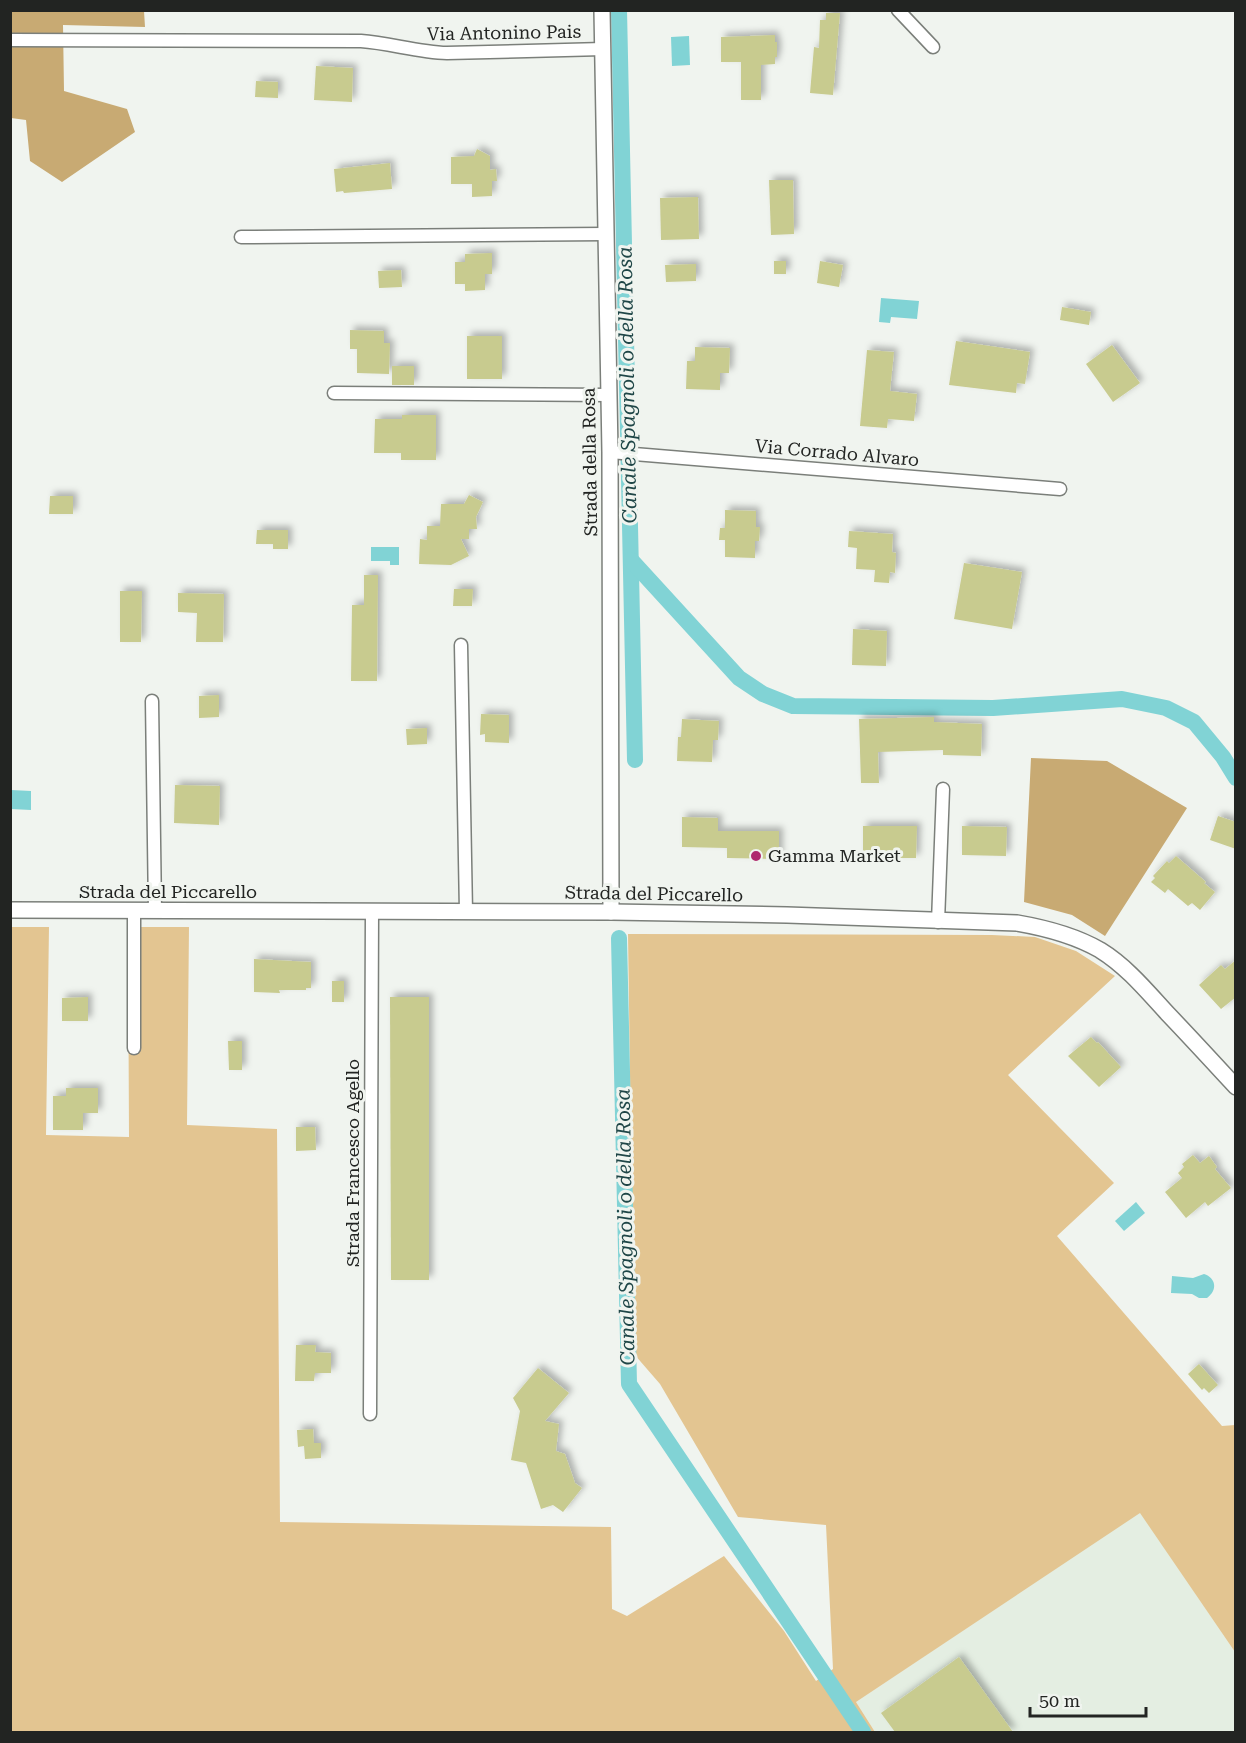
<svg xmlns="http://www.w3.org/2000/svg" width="1246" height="1743" font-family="'Roboto Serif',serif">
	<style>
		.built { fill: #e4eee2 }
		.green { fill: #e3c591 }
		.forest { fill: #c8aa73 }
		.water { fill: #81d3d5 }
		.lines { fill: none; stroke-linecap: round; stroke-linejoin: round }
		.canal { stroke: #81d3d5; stroke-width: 16 }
		.building { fill: #c8cb8f; filter: url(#shadow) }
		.minor-casing { stroke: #7b7f7a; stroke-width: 15 }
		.tertiary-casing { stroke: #7b7f7a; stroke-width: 18 }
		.minor { stroke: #fff; stroke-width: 12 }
		.tertiary { stroke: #fff; stroke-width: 15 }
		.poi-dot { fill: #af296d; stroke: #f0f4ef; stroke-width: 2 }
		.labels { text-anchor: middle; stroke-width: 6; stroke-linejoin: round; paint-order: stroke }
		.street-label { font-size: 18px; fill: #222422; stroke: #f0f4ef }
		.poi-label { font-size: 18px; fill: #222422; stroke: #f0f4ef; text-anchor: start }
		.water-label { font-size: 20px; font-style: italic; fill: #1f4647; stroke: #f0f4ef }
	</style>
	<defs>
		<filter id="shadow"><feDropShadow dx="4" dy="-4" stdDeviation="3" flood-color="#0004"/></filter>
	</defs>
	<rect width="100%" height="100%" fill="#f0f4ef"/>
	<polygon class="built" points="1140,1512 1235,1652 1235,1732 875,1732 856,1702"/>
	<polygon class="green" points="11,927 49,927 46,1135 129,1137 128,927 189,927 187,1125 277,1129 280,1522 611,1527 612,1609 627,1616 724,1556 784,1631 816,1681 833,1669 826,1525 738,1517 660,1384 634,1354 628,934 992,935 1035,937 1076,951 1115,976 1008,1075 1114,1183 1057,1236 1222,1426 1235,1425 1235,1652 1140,1513 856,1702 875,1732 11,1732"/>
	<g class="forest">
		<polygon points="10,11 144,11 145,27 63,25 64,91 127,109 135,132 62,182 30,161 26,120 11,118"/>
		<polygon points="1031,758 1107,761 1187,808 1105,936 1072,915 1024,902"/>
	</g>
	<g class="water">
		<polygon points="689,36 690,65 672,66 671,37"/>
		<polygon points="881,298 919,301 917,319 891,317 890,323 879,322"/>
		<polygon points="371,547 399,547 399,565 390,565 390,561 371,561"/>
		<polygon points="11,790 31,791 31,810 11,809"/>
		<polygon points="1136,1202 1145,1213 1124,1231 1115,1221"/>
		<path d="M1204,1274C1216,1278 1218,1290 1207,1298H1199L1192,1294L1171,1293L1172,1276L1193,1278Z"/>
	</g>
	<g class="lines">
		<g class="canal">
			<polyline points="619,10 635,760"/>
			<polyline points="631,560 739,678 763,694 793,706 993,708 1122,699 1166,708 1194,722 1223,757 1236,778"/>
			<polyline points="619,938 629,1384 863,1732"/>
		</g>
	</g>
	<g class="building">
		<polygon points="826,13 840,13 833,95 810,93 814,47 819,48 820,20 826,20"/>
		<polygon points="775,35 775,42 777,42 777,57 775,57 775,64 761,65 761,100 741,100 741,62 721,62 721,37"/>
		<polygon points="316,66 353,68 352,102 314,100"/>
		<polygon points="256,81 278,82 278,98 255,97"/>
		<polygon points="477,149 490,156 490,170 496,169 497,181 492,181 492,196 472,197 472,184 451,184 451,157 474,156"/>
		<polygon points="390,163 392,189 344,193 343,191 336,192 334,169"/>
		<polygon points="769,180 793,180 794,234 771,235"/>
		<polygon points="698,197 699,239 661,240 660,198"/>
		<polygon points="492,253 492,274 485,274 485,290 465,291 465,284 455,284 455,262 465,262 465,254"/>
		<rect x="774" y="261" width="12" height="13"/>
		<polygon points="820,261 843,265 839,287 817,283"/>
		<polygon points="696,264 696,281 666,282 665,265"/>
		<polygon points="401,270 402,287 379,288 378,271"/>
		<polygon points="1062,307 1091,312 1089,325 1060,320"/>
		<polygon points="350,330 384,331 384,343 390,343 389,374 357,373 357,349 350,349"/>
		<rect x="467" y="336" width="35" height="43"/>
		<polygon points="956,341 1030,352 1025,384 1017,383 1016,393 949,385"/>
		<polygon points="1112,345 1140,383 1113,402 1086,364"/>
		<polygon points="695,347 730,348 729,373 720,373 720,390 686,389 687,361 695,361"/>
		<polygon points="867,350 894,352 890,391 917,394 914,421 888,419 887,428 860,426"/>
		<rect x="392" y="366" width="22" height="19"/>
		<polygon points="402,415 436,415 436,460 401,460 401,453 374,453 375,419 402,419"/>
		<polygon points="469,495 483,502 476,517 477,529 469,529 469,539 461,539 469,556 451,565 419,564 420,539 427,540 427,526 440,526 441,504 464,504"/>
		<polygon points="50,496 73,496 73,514 49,514"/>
		<polygon points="725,510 756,511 756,527 760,527 759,541 755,541 755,558 725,557 725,540 719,540 720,528 725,528"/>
		<polygon points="257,530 288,530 288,549 273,549 273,544 256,544"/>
		<polygon points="849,531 893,534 892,552 896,553 895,573 890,572 889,583 874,582 875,570 856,569 857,548 848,547"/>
		<polygon points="964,563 1022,572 1012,629 954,619"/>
		<polygon points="364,575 378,575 377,681 351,681 352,605 364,605"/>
		<polygon points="454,589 473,589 472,606 453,606"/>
		<polygon points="120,591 142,591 141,642 120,642"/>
		<polygon points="178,593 224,594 223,642 196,642 197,613 178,612"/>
		<polygon points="853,629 887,631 886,666 852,665"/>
		<polygon points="219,695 219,717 199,718 199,696"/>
		<polygon points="481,714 509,715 509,743 485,742 485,734 480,735"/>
		<polygon points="934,717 934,722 982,724 981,756 943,755 943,750 878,752 879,783 861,783 859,719"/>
		<polygon points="682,719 719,721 718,740 713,740 712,762 677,761 678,737 681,737"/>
		<polygon points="427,728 427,744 407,745 406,729"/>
		<polygon points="175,785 220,786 219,825 174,823"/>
		<polygon points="1218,816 1236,822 1236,849 1210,840"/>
		<polygon points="682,817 718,818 718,831 779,831 779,859 727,858 727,848 682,847"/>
		<polygon points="863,826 917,826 916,858 863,858"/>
		<polygon points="962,826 1007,827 1006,856 962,855"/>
		<polygon points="1176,856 1206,882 1204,883 1215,892 1200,910 1192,903 1188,906 1168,889 1165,893 1151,882 1155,878 1153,876 1167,861 1169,863"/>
		<polygon points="254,959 311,962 311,988 306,988 306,990 279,990 280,993 254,992"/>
		<polygon points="1236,960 1236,997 1221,1009 1199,985 1221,965 1225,969"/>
		<rect x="332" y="981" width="12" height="21"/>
		<polygon points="88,997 88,1021 62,1021 62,998"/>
		<polygon points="390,997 429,997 429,1280 391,1280"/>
		<polygon points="1091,1037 1097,1043 1098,1042 1121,1067 1099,1087 1068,1056"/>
		<polygon points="228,1041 242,1041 242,1070 229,1070"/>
		<polygon points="66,1088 98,1088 98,1113 83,1113 83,1130 53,1130 53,1096 66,1096"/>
		<polygon points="296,1127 315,1127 316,1150 296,1151"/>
		<polygon points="1193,1155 1200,1163 1209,1156 1217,1167 1215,1169 1231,1188 1208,1206 1205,1202 1186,1218 1165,1192 1182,1178 1178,1173 1184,1167 1182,1164"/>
		<polygon points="296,1345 316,1345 315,1352 331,1353 331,1373 315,1373 314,1381 295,1381"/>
		<polygon points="1199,1364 1218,1385 1209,1393 1204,1388 1202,1390 1188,1374"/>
		<polygon points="538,1368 569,1393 545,1421 559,1424 556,1451 565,1454 575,1483 582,1488 563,1512 553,1505 541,1509 526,1463 511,1460 520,1411 513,1398"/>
		<polygon points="313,1429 314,1443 321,1443 321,1458 305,1459 304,1446 298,1447 297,1430"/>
		<polygon points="959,1657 1013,1732 895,1732 881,1713"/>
	</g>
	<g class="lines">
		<g class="minor-casing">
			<g id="minor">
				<polyline points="898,10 933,47"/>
				<path d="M10,40L361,41C390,43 417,52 447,53L603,49"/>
				<polyline points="241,237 606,234"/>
				<polyline points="334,393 609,395"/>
				<polyline points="610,452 1060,489"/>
				<polyline points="461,645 466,912"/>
				<polyline points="152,701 155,911"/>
				<polyline points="938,922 943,789"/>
				<polyline points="134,1048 134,911"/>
				<polyline points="370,1414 372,912"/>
			</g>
		</g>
		<g class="tertiary-casing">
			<g id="tertiary">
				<polyline points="602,10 610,452 611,912"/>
				<path d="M10,910L611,912L787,915L1017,923C1046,928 1074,935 1100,950C1126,966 1146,990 1167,1013C1190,1037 1213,1062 1236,1087"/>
			</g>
		</g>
		<use href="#minor" class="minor"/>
		<use href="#tertiary" class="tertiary"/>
	</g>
	<circle class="poi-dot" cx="756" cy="856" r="6"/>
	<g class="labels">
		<g class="street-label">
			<text transform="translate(504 33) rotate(-1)" y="6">Via Antonino Pais</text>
			<text transform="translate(837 453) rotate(5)" y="6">Via Corrado Alvaro</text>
			<text transform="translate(590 462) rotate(-91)" y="6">Strada della Rosa</text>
			<text x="168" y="898">Strada del Piccarello</text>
			<text transform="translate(654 894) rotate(1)" y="6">Strada del Piccarello</text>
			<text transform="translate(353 1163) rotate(-90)" y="6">Strada Francesco Agello</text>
		</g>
		<g class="poi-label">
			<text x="768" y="862">Gamma Market</text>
		</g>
		<g class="water-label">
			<text transform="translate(627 385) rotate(-91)" y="7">Canale Spagnoli o della Rosa</text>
			<text transform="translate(625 1227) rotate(-91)" y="7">Canale Spagnoli o della Rosa</text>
		</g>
	</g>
	<rect width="1246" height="1743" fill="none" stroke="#222422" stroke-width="24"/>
	<path d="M1030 1707v9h116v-9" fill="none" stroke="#222422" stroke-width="3"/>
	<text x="1039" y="1707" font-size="18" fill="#222422" stroke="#f0f4ef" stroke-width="4.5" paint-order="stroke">50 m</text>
</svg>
